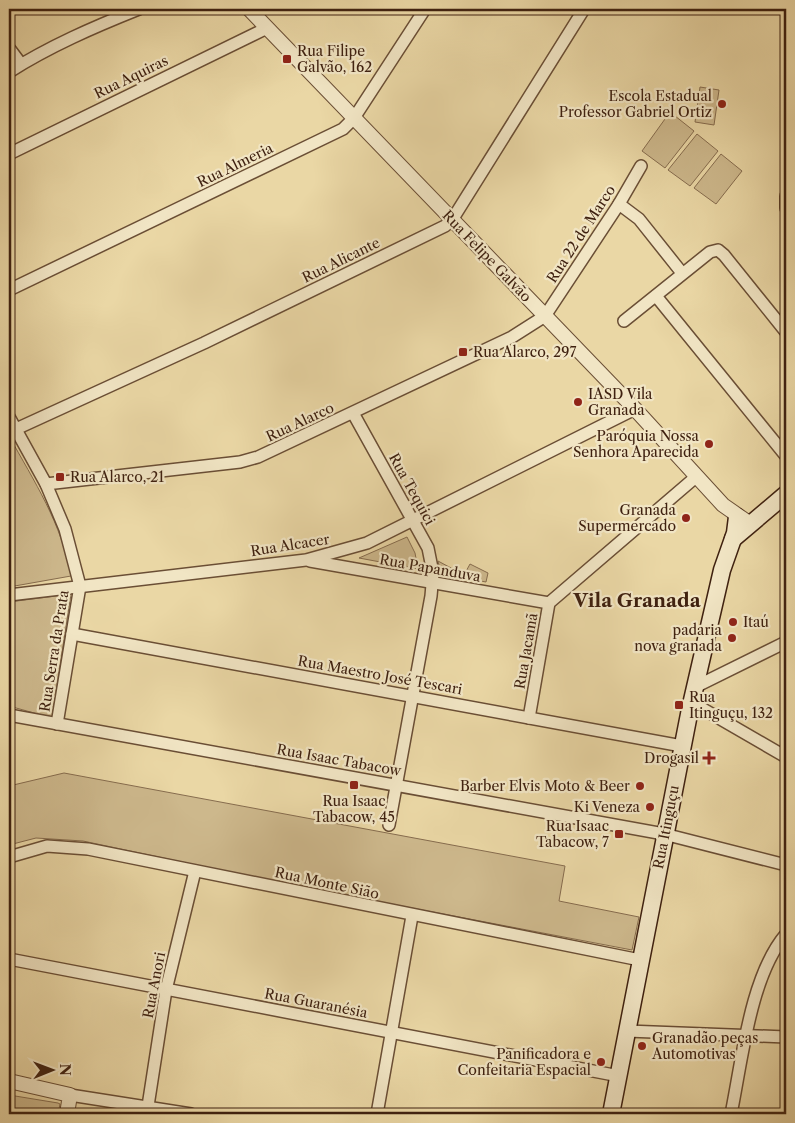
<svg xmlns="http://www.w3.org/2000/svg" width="795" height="1123" font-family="'Libre Caslon Text',serif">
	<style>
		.green { fill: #cdb88c; stroke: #866c4e }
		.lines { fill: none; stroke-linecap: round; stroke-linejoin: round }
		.minor-casing { stroke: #6a4e35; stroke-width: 14 }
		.tertiary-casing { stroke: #6a4e35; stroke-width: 16 }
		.secondary-casing { stroke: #3f2110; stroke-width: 19 }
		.minor { stroke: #f1e5c4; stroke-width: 11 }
		.tertiary { stroke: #f1e5c4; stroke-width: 14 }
		.secondary { stroke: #f1e5c4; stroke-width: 16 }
		.poi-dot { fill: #8f2418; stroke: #f1e5c4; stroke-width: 2 }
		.labels { text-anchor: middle; stroke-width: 4.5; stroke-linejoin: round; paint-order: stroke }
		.poi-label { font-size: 14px; fill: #3f2110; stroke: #f1e5c4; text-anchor: end }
		.street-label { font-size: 14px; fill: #3f2110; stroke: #f1e5c4 }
		.district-label { font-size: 19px; font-weight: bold; fill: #3f2110; stroke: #f1e5c4 }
	</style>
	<rect width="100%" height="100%" fill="#ead7a5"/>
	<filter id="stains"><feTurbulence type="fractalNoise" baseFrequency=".004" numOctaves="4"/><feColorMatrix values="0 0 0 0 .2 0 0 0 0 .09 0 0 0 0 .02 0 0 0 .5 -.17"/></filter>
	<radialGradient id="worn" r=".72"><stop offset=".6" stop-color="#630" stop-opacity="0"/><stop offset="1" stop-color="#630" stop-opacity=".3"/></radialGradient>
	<g class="green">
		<polygon points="700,87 719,90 714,125 695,122"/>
		<polygon points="670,112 694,131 665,168 642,151"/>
		<polygon points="697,134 718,151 690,186 668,170"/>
		<polygon points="721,154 742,171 716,204 694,188"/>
		<path d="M9,436C34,481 62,524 71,576L9,587Z"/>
		<polygon points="407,537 415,553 418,569 359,558"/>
		<polygon points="438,561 464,575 470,564 488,573 486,582 441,574"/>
		<polygon points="71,594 52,718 9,706 11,668 9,664 9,602"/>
		<polygon points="64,773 565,866 559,901 639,917 632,950 291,885 83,841 36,838 9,845 9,786"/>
		<polygon points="9,1095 58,1103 60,1104 58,1114 9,1114"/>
	</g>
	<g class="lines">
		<g class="minor-casing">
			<g id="minor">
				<polyline points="9,48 21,64"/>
				<path d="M9,72C50,46 94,27 139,9"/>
				<polyline points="9,154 267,28"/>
				<polyline points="786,196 786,208"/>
				<polyline points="619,204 639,219 682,273"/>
				<polyline points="9,290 343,129 354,118 425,9"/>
				<polyline points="656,296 786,456"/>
				<polyline points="624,321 710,252 718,250 724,255 786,332"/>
				<polyline points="353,413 428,548 433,573 431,596 389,825"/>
				<polyline points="9,417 46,484 65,529 80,586 57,724"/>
				<polyline points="16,429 204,343 445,226 452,220 584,9"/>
				<polyline points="46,484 240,462 258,457 512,337 545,316 619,204 641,166"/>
				<polyline points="310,561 549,603"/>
				<polyline points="9,595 306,560 367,543 635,409"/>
				<polyline points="72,634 682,746"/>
				<polyline points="695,687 786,642"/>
				<polyline points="691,702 786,757"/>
				<polyline points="9,715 664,834 786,865"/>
				<polyline points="529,718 549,603 697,476"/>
				<polyline points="9,857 47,846 88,849 640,960"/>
				<polyline points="9,959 619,1076"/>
				<polyline points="627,1031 786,1037"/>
				<polyline points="70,1095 191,1114"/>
				<polyline points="148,1106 166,990 195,871"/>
				<polyline points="377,1114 412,916"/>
				<path d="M731,1114C742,1061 750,976 786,934"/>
			</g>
		</g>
		<g class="tertiary-casing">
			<g id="tertiary">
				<polyline points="249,9 635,409 723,505 746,521"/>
				<polyline points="9,1081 70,1095 67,1114"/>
			</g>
		</g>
		<g class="secondary-casing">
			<g id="secondary">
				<polyline points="733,539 786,494"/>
				<polyline points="611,1114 690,709 722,570 735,533 737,517"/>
			</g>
		</g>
		<use href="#minor" class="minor"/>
		<use href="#tertiary" class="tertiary"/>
		<use href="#secondary" class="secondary"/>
	</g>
	<g class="poi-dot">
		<rect x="282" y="54" width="10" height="10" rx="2.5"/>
		<circle cx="722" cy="104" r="5"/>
		<rect x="458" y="347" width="10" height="10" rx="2.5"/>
		<circle cx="578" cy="402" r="5"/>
		<circle cx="709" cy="444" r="5"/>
		<rect x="55" y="472" width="10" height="10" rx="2.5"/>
		<circle cx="686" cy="518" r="5"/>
		<circle cx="733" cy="622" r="5"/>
		<circle cx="732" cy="638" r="5"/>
		<rect x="674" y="700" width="10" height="10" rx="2.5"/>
		<path d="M706.5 750.5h5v5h5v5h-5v5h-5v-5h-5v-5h5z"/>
		<rect x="349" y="780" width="10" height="10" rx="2.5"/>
		<circle cx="640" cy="786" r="5"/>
		<circle cx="650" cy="807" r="5"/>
		<rect x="614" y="829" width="10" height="10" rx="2.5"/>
		<circle cx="642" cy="1046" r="5"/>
		<circle cx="601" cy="1062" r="5"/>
	</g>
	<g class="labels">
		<g class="poi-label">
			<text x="297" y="56" text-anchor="start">Rua Filipe<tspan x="297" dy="16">Galvão, 162</tspan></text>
			<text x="712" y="101">Escola Estadual<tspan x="712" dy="16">Professor Gabriel Ortiz</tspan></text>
			<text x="473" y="357" text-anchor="start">Rua Alarco, 297</text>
			<text x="588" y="399" text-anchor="start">IASD Vila<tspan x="588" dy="16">Granada</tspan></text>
			<text x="699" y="441">Paróquia Nossa<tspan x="699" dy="16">Senhora Aparecida</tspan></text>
			<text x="70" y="482" text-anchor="start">Rua Alarco, 21</text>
			<text x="676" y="515">Granada<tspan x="676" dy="16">Supermercado</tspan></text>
			<text x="743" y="627" text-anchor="start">Itaú</text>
			<text x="722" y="635">padaria<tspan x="722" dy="16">nova granada</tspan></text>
			<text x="689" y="702" text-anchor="start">Rua<tspan x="689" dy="16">Itinguçu, 132</tspan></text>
			<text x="699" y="763">Drogasil</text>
			<text x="630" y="791">Barber Elvis Moto &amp; Beer</text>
			<text x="354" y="806" text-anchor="middle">Rua Isaac<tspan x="354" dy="16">Tabacow, 45</tspan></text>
			<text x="640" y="812">Ki Veneza</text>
			<text x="609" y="831">Rua Isaac<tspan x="609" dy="16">Tabacow, 7</tspan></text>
			<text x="652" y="1043" text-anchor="start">Granadão peças<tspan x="652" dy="16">Automotivas</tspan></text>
			<text x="591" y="1059">Panificadora e<tspan x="591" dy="16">Confeitaria Espacial</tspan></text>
		</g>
		<g class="street-label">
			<text transform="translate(131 77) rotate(-26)" y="5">Rua Aquiras</text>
			<text transform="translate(235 165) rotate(-26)" y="5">Rua Almeria</text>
			<text transform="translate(581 234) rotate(-57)" y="5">Rua 22 de Marco</text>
			<text transform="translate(487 256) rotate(46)" y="5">Rua Felipe Galvão</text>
			<text transform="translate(341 260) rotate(-26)" y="5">Rua Alicante</text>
			<text transform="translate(300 422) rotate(-25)" y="5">Rua Alarco</text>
			<text transform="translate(412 489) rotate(61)" y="5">Rua Tequici</text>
			<text transform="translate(290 545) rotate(-9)" y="5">Rua Alcacer</text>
			<text transform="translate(430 568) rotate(10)" y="5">Rua Papanduva</text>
			<text transform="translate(54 651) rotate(-81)" y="5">Rua Serra da Prata</text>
			<text transform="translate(526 651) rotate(-80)" y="5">Rua Jacamã</text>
			<text transform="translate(380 675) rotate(10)" y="5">Rua Maestro José Tescari</text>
			<text transform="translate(339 760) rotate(10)" y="5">Rua Isaac Tabacow</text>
			<text transform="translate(666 827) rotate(-79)" y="5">Rua Itinguçu</text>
			<text transform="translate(327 883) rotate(12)" y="5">Rua Monte Sião</text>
			<text transform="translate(154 985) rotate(-79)" y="5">Rua Anori</text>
			<text transform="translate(316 1003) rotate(11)" y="5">Rua Guaranésia</text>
		</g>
		<g class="district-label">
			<text x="637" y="607">Vila Granada</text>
		</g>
	</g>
	<rect width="795" height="1123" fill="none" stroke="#ead7a5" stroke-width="30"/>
	<rect x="10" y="10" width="775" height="1103" fill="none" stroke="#3f2110" stroke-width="2.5"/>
	<rect x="15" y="15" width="765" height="1093" fill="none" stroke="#3f2110"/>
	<g transform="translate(52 1070) rotate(89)" stroke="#f1e5c4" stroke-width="4" paint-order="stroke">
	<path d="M0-4L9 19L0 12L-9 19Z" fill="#3f2110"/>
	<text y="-8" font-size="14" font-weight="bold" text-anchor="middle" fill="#3f2110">N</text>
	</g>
	<rect width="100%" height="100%" filter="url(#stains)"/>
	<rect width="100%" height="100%" fill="url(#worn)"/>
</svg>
